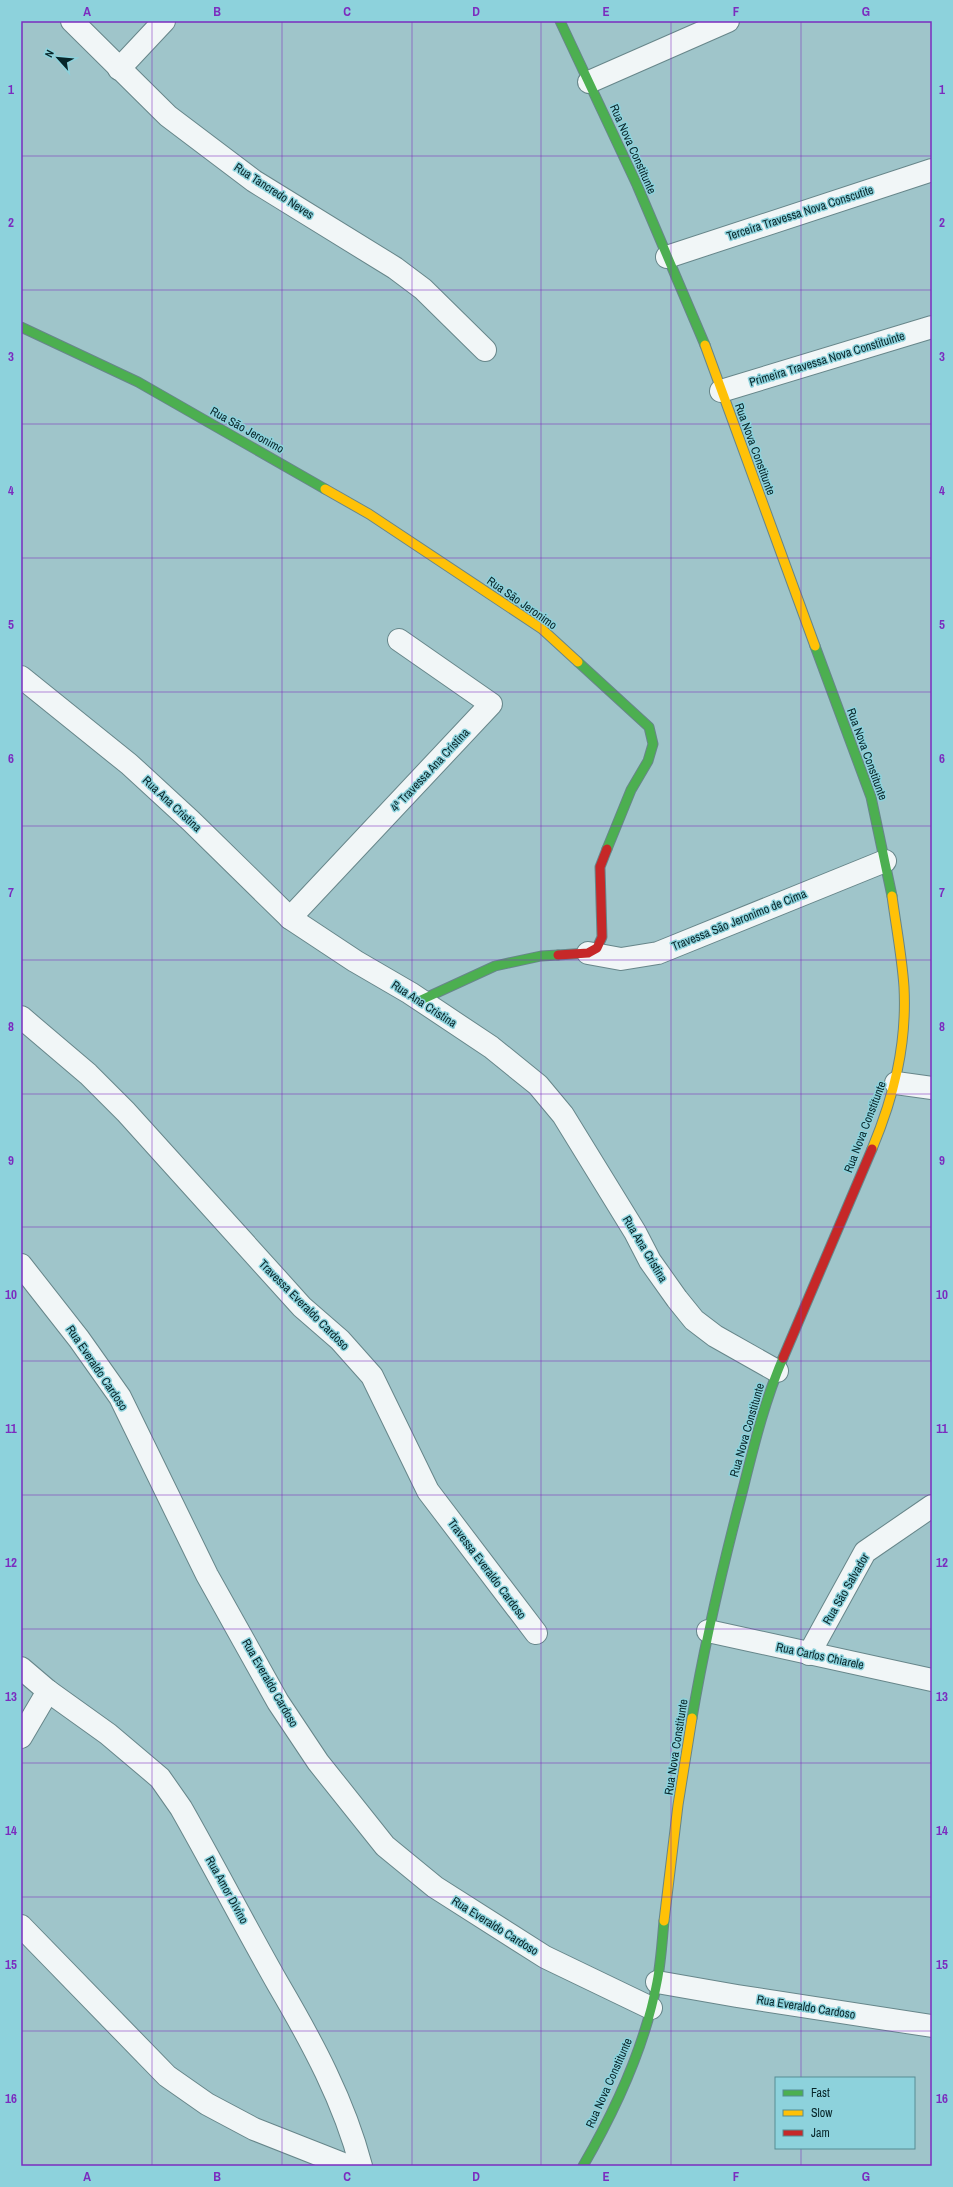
<svg xmlns="http://www.w3.org/2000/svg" width="953" height="2187" font-family="'Archivo Narrow',sans-serif">
	<style>
		.lines { fill: none; stroke-linecap: round; stroke-linejoin: round }
		.street-casing { stroke: #67868a; stroke-width: 24 }
		.fast-casing { stroke: #67868a; stroke-width: 11 }
		.slow-casing { stroke: #67868a; stroke-width: 11 }
		.jam-casing { stroke: #67868a; stroke-width: 11 }
		.street { stroke: #f1f6f7; stroke-width: 22 }
		.fast { stroke: #4caf50; stroke-width: 9 }
		.slow { stroke: #ffc107; stroke-width: 9 }
		.jam { stroke: #c62828; stroke-width: 9 }
		.grid { fill: none; stroke: #7b2cbf; stroke-width: 1; stroke-opacity: 0.55 }
		.labels { text-anchor: middle; stroke-width: 3; stroke-linejoin: round; paint-order: stroke }
		.street-label { font-size: 12px; fill: #072529; stroke: #8dd2dc }
		.neatline { fill: none; stroke: #7b2cbf; stroke-width: 1.5 }
		.grid-label { font-size: 13px; text-anchor: middle; font-weight: bold; fill: #7b2cbf }
	</style>
	<rect width="100%" height="100%" fill="#9fc5ca"/>
	<g class="lines">
		<g class="street-casing">
			<g id="street">
				<polyline points="72,21 168,116 254,181 395,268 423,289 485,350"/>
				<polyline points="119,69 164,21"/>
				<polyline points="589,82 728,21"/>
				<polyline points="667,257 932,170"/>
				<polyline points="721,391 932,327"/>
				<polyline points="21,677 129,764 191,821 290,918 355,961 410,993 491,1047 538,1085 563,1115 635,1232 650,1261 677,1299 694,1320 715,1336 777,1371"/>
				<polyline points="290,918 491,704 399,640"/>
				<polyline points="588,953 621,959 658,953 885,861"/>
				<polyline points="21,1017 88,1074 126,1112 302,1307 340,1340 372,1376 428,1491 536,1633"/>
				<polyline points="896,1083 932,1088"/>
				<polyline points="21,1265 79,1339 120,1397 207,1575 278,1702 318,1762 385,1846 435,1887 545,1957 651,2008"/>
				<polyline points="708,1631 932,1680"/>
				<polyline points="809,1654 865,1552 932,1506"/>
				<path d="M21,1668L48,1691L108,1734L160,1778L181,1808C214,1866 245,1926 278,1984C312,2042 344,2101 361,2166"/>
				<polyline points="21,1737 48,1691"/>
				<polyline points="21,1926 167,2076 207,2104 254,2129 348,2166"/>
				<polyline points="657,1982 737,1996 932,2026"/>
			</g>
		</g>
		<g class="fast-casing">
			<g id="fast">
				<polyline points="560,21 637,185 705,345"/>
				<polyline points="21,327 138,382 325,489"/>
				<polyline points="815,646 871,797 892,896"/>
				<polyline points="578,662 649,727 653,744 648,761 631,790 607,849"/>
				<polyline points="421,1000 495,966 541,956 558,955"/>
				<path d="M692,1718C705,1641 723,1565 743,1489C754,1445 765,1400 783,1358"/>
				<path d="M583,2166C616,2109 645,2047 657,1982C661,1962 662,1942 664,1921"/>
			</g>
		</g>
		<g class="slow-casing">
			<g id="slow">
				<polyline points="705,345 815,646"/>
				<polyline points="325,489 369,514 542,629 578,662"/>
				<path d="M872,1149C894,1096 907,1045 904,987C902,957 896,926 892,896"/>
				<polyline points="664,1921 678,1805 692,1718"/>
			</g>
		</g>
		<g class="jam-casing">
			<g id="jam">
				<polyline points="558,955 588,953 597,948 602,937 600,867 607,849"/>
				<polyline points="783,1358 872,1149"/>
			</g>
		</g>
		<use href="#street" class="street"/>
		<use href="#fast" class="fast"/>
		<use href="#slow" class="slow"/>
		<use href="#jam" class="jam"/>
	</g>
	<path class="grid" d="M152,21V2166M282,21V2166M412,21V2166M541,21V2166M671,21V2166M801,21V2078M21,156H932M21,290H932M21,424H932M21,558H932M21,692H932M21,826H932M21,960H932M21,1094H932M21,1227H932M21,1361H932M21,1495H932M21,1629H932M21,1763H932M21,1897H932M21,2031H932M801,2148V2166"/>
	<g class="labels">
		<g class="street-label">
			<text transform="translate(633 149) rotate(66)" y="4">Rua Nova Constitunte</text>
			<text transform="translate(274 191) rotate(33)" y="4">Rua Tancredo Neves</text>
			<text transform="translate(800 213) rotate(-18)" y="4">Terceira Travessa Nova Conscutite</text>
			<text transform="translate(827 359) rotate(-17)" y="4">Primeira Travessa Nova Constituinte</text>
			<text transform="translate(247 430) rotate(29)" y="4">Rua São Jeronimo</text>
			<text transform="translate(755 449) rotate(70)" y="4">Rua Nova Constitunte</text>
			<text transform="translate(522 603) rotate(35)" y="4">Rua São Jeronimo</text>
			<text transform="translate(867 754) rotate(70)" y="4">Rua Nova Constitunte</text>
			<text transform="translate(430 770) rotate(-47)" y="4">4ª Travessa Ana Cristina</text>
			<text transform="translate(172 804) rotate(43)" y="4">Rua Ana Cristina</text>
			<text transform="translate(739 920) rotate(-22)" y="4">Travessa São Jeronimo de Cima</text>
			<text transform="translate(424 1004) rotate(33)" y="4">Rua Ana Cristina</text>
			<text transform="translate(865 1127) rotate(-69)" y="4">Rua Nova Constitunte</text>
			<text transform="translate(645 1249) rotate(59)" y="4">Rua Ana Cristina</text>
			<text transform="translate(304 1305) rotate(45)" y="4">Travessa Everaldo Cardoso</text>
			<text transform="translate(97 1368) rotate(56)" y="4">Rua Everaldo Cardoso</text>
			<text transform="translate(747 1430) rotate(-74)" y="4">Rua Nova Constitunte</text>
			<text transform="translate(487 1569) rotate(53)" y="4">Travessa Everaldo Cardoso</text>
			<text transform="translate(846 1589) rotate(-60)" y="4">Rua São Salvador</text>
			<text transform="translate(820 1656) rotate(12)" y="4">Rua Carlos Chiarele</text>
			<text transform="translate(270 1683) rotate(60)" y="4">Rua Everaldo Cardoso</text>
			<text transform="translate(676 1747) rotate(-81)" y="4">Rua Nova Constitunte</text>
			<text transform="translate(227 1890) rotate(61)" y="4">Rua Amor Divino</text>
			<text transform="translate(495 1926) rotate(32)" y="4">Rua Everaldo Cardoso</text>
			<text transform="translate(806 2007) rotate(9)" y="4">Rua Everaldo Cardoso</text>
			<text transform="translate(609 2083) rotate(-66)" y="4">Rua Nova Constitunte</text>
		</g>
	</g>
	<rect width="953" height="2187" fill="none" stroke="#8dd2dc" stroke-width="44"/>
	<rect x="775" y="2077" width="140" height="72" fill="#8dd2dc" stroke="#578d94"/>
	<rect x="783" y="2090" width="20" height="6" fill="#4caf50" stroke="#578d94"/>
	<text x="811" y="2097" font-size="12" fill="#072529">Fast</text>
	<rect x="783" y="2110" width="20" height="6" fill="#ffc107" stroke="#578d94"/>
	<text x="811" y="2117" font-size="12" fill="#072529">Slow</text>
	<rect x="783" y="2130" width="20" height="6" fill="#c62828" stroke="#578d94"/>
	<text x="811" y="2137" font-size="12" fill="#072529">Jam</text>
	<g transform="translate(58 58) rotate(297)" stroke="#8dd2dc" stroke-width="3" paint-order="stroke">
	<path d="M0-3L7 15L0 10L-7 15Z" fill="#072529"/>
	<text y="-6" font-size="11" font-weight="bold" text-anchor="middle" fill="#072529">N</text>
	</g>
	<rect x="22" y="22" width="909" height="2143" class="neatline"/>
	<g class="grid-label">
		<text x="87" y="16">A</text>
		<text x="217" y="16">B</text>
		<text x="347" y="16">C</text>
		<text x="476" y="16">D</text>
		<text x="606" y="16">E</text>
		<text x="736" y="16">F</text>
		<text x="866" y="16">G</text>
		<text x="11" y="94">1</text>
		<text x="942" y="94">1</text>
		<text x="11" y="227">2</text>
		<text x="942" y="227">2</text>
		<text x="11" y="361">3</text>
		<text x="942" y="361">3</text>
		<text x="11" y="495">4</text>
		<text x="942" y="495">4</text>
		<text x="11" y="629">5</text>
		<text x="942" y="629">5</text>
		<text x="11" y="763">6</text>
		<text x="942" y="763">6</text>
		<text x="11" y="897">7</text>
		<text x="942" y="897">7</text>
		<text x="11" y="1031">8</text>
		<text x="942" y="1031">8</text>
		<text x="11" y="1165">9</text>
		<text x="942" y="1165">9</text>
		<text x="11" y="1299">10</text>
		<text x="942" y="1299">10</text>
		<text x="11" y="1433">11</text>
		<text x="942" y="1433">11</text>
		<text x="11" y="1567">12</text>
		<text x="942" y="1567">12</text>
		<text x="11" y="1701">13</text>
		<text x="942" y="1701">13</text>
		<text x="11" y="1835">14</text>
		<text x="942" y="1835">14</text>
		<text x="11" y="1969">15</text>
		<text x="942" y="1969">15</text>
		<text x="11" y="2103">16</text>
		<text x="942" y="2103">16</text>
		<text x="87" y="2181">A</text>
		<text x="217" y="2181">B</text>
		<text x="347" y="2181">C</text>
		<text x="476" y="2181">D</text>
		<text x="606" y="2181">E</text>
		<text x="736" y="2181">F</text>
		<text x="866" y="2181">G</text>
	</g>
</svg>
